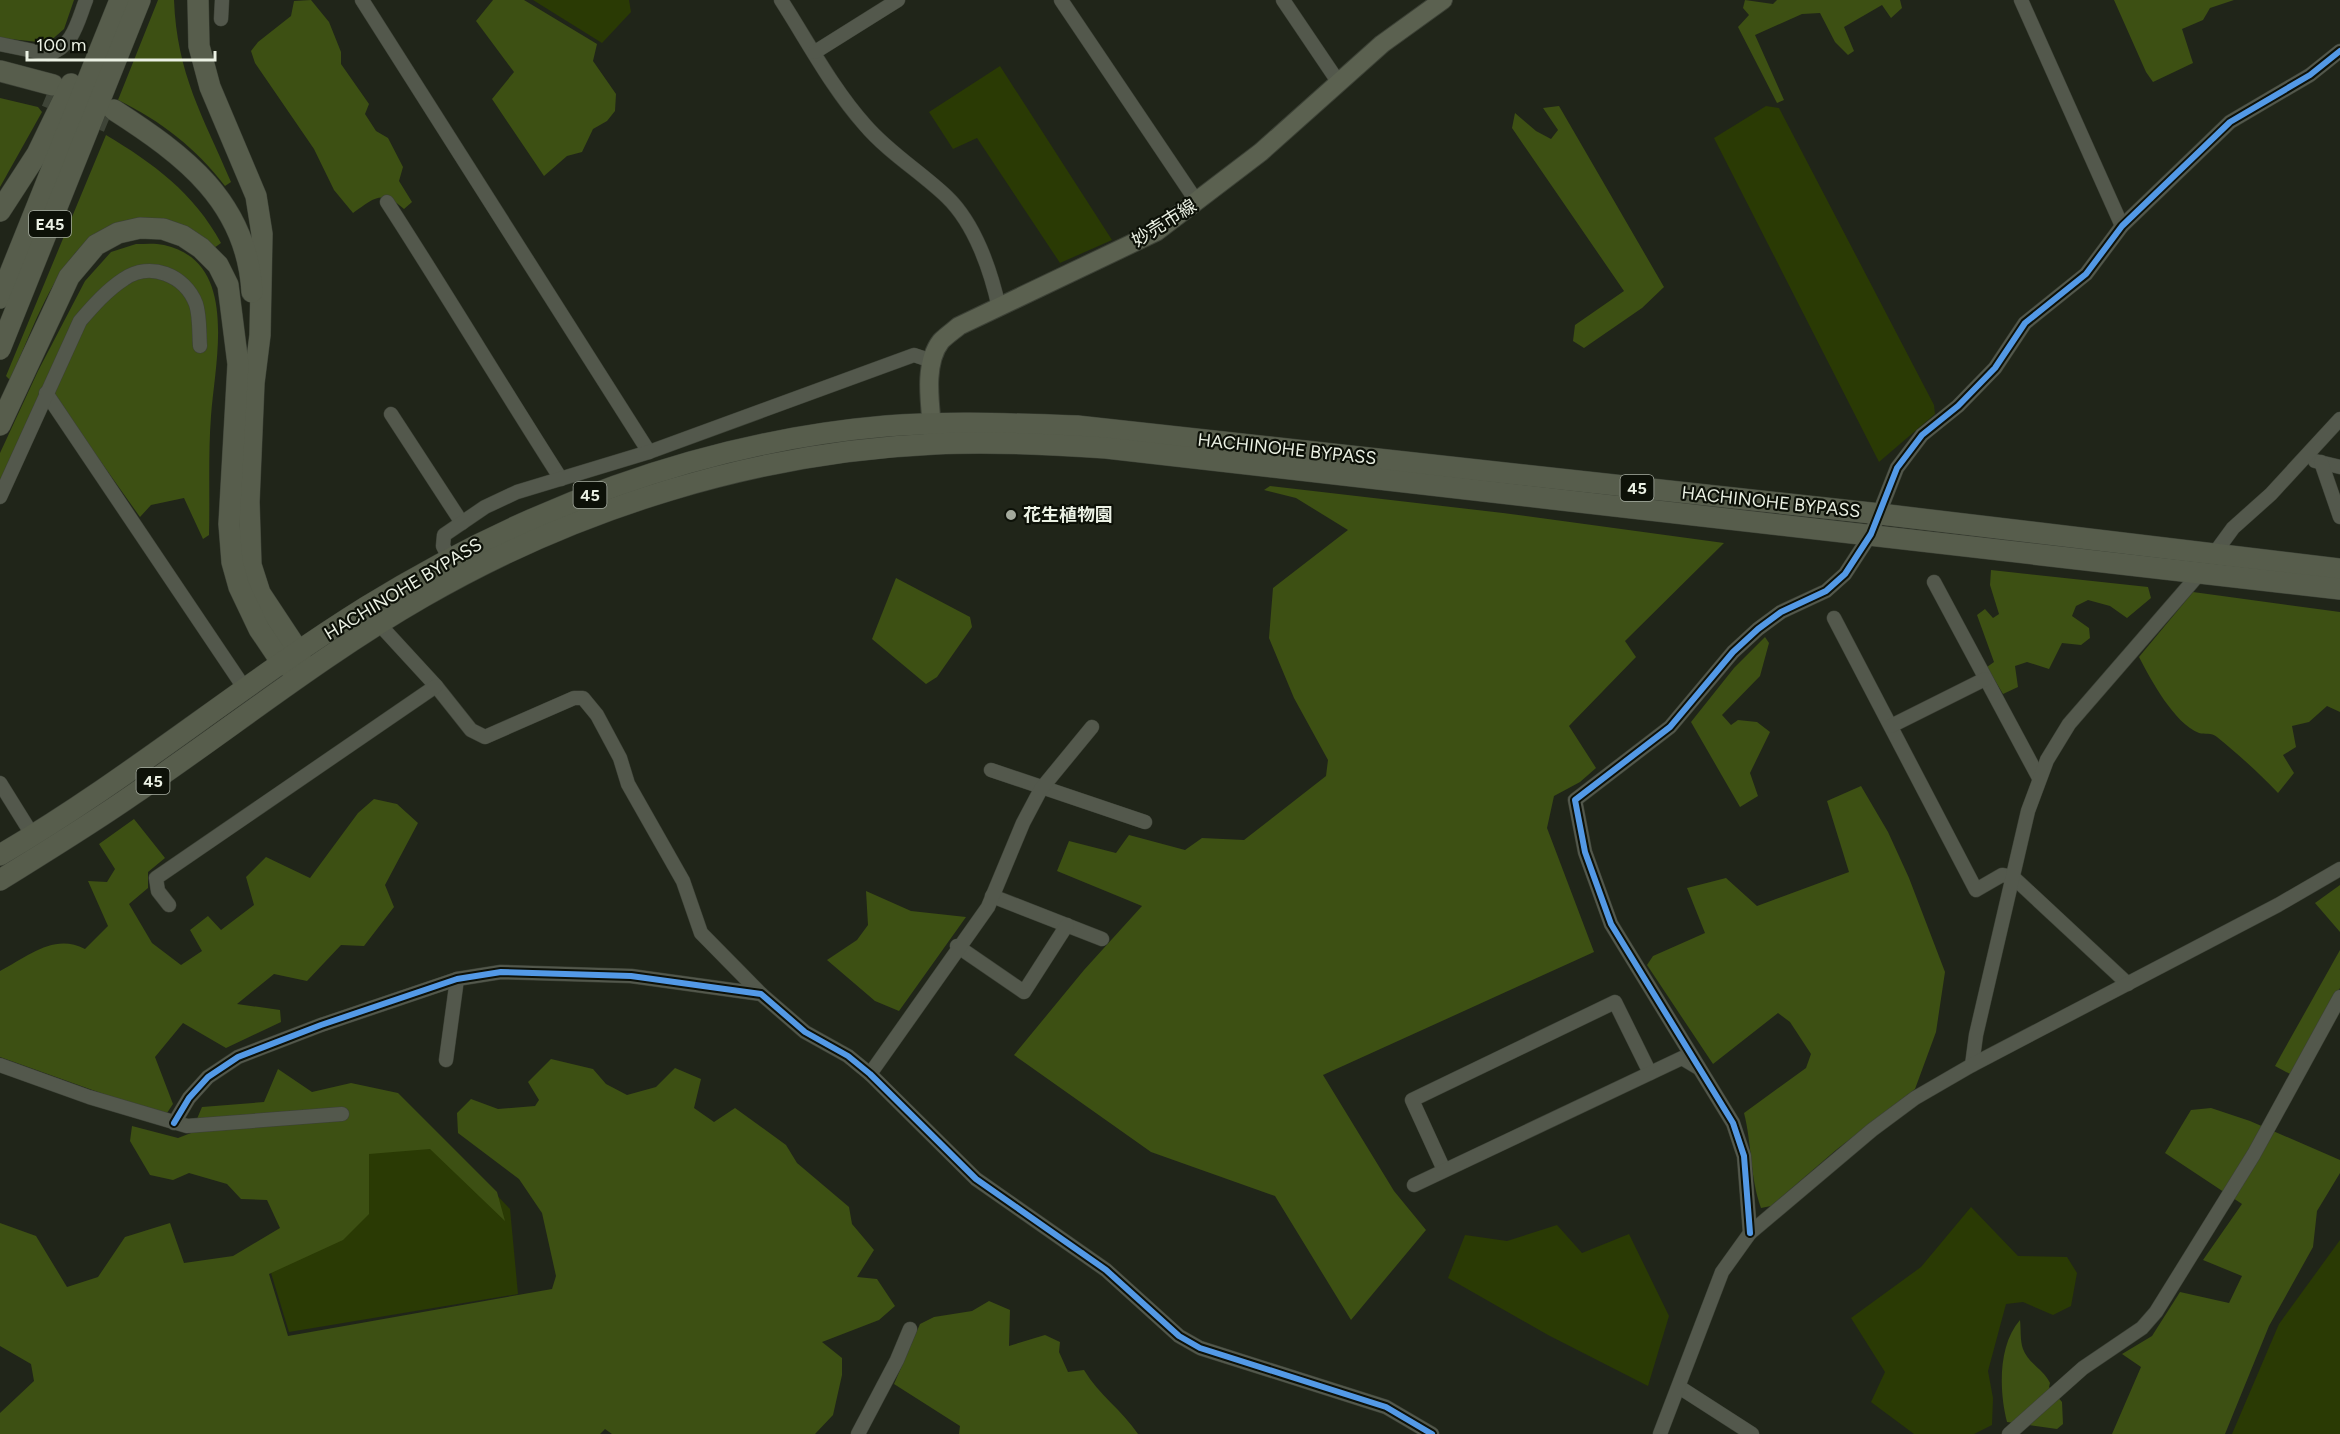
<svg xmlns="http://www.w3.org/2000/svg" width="2340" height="1434" font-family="Figtree,'Noto Sans JP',sans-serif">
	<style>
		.green { fill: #2a3a04 }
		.forest { fill: #3d5013 }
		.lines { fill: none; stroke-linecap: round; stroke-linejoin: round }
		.highway-tunnel { stroke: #3e4437; stroke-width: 21; stroke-dasharray: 21 10; stroke-linecap: butt }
		.minor-casing { stroke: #3c4136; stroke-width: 15 }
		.major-casing { stroke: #3c4136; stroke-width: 20 }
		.highway-casing { stroke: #3c4136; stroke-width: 22 }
		.minor { stroke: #53584c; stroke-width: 14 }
		.major { stroke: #5b6150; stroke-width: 18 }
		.highway { stroke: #575d4c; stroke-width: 21 }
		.cycleway-casing { stroke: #0d1108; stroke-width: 10 }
		.cycleway { stroke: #5399e6; stroke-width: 6 }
		.poi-dot { fill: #a4aa9d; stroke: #0d1108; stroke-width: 2 }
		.labels { text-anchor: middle; stroke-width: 4.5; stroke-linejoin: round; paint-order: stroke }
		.shield { fill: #0d1108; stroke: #a8aea2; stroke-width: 1.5 }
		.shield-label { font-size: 16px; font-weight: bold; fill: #ebf1e4 }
		.street-label { font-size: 18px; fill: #ebf1e4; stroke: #0d1108 }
		.poi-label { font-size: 18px; font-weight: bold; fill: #ebf1e4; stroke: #0d1108; text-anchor: start }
	</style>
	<rect width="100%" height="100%" fill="#202519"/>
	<g class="green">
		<polygon points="533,0 629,0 631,12 602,43"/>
		<polygon points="1000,66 1112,240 1060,263 977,138 953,149 929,112"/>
		<polygon points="1766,106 1779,108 1934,405 1935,414 1879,462 1714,138"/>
		<polygon points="424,1126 466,1163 510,1209 518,1294 289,1332 268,1263 332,1130"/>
		<polygon points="1971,1207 2018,1256 2067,1257 2077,1273 2071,1306 2053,1315 2023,1302 2006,1304 1988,1371 1993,1398 1992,1425 1974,1434 1914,1434 1871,1402 1885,1372 1851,1318 1921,1267"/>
		<polygon points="1557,1225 1582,1253 1629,1234 1669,1316 1648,1386 1548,1335 1448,1278 1465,1235 1507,1241"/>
		<polygon points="2340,1240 2340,1434 2232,1434 2279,1324"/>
	</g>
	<g class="forest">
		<polygon points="0,0 74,0 64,29 48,43 0,38"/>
		<path d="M158,0H174C177,75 203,116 231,182L225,186C196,148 161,121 118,100Z"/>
		<polygon points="493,0 524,0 597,44 593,61 616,94 615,111 607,121 593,129 582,152 567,156 544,176 492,99 514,72 476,21"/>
		<polygon points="1745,0 1773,4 1777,0 1900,0 1902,8 1891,18 1882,5 1844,27 1854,51 1848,55 1835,42 1820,13 1802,14 1755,35 1784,100 1777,103 1738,27 1749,15 1743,8"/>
		<polygon points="2114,0 2234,0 2210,8 2203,20 2182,29 2193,63 2153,82 2146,72"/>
		<path d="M294,1L311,0L329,22L341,52V64L369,104L365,114L376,131L388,138L403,167L399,181L412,202L404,209C382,189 374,198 353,213L334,190L314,149L255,63L251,51L258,42L291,16Z"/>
		<polygon points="0,98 38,107 42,112 0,187"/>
		<polygon points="1559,106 1664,287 1642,308 1584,348 1573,341 1575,325 1624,291 1512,128 1515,113 1536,131 1551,139 1558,130 1543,108"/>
		<path d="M106,135C153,163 194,193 221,243L214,248C202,240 189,228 176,223C163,218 148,218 135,219C64,226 36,324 10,380L6,376Z"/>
		<path d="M136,244C145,244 155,243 164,245C240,262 215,360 211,416C208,455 210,495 209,535L203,539L184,498L151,505L140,517L45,383L0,481V453L38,371L85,281L111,252Z"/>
		<polygon points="1270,486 1503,513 1724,543 1625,641 1636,657 1569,726 1596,768 1580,782 1554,796 1547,828 1594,952 1323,1075 1394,1191 1426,1230 1351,1320 1275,1196 1151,1152 1014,1055 1084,970 1142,906 1057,871 1069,841 1116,853 1129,835 1185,850 1202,838 1244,840 1326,776 1328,760 1294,698 1269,638 1273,588 1348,530 1296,498 1264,490"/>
		<polygon points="1991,570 2148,587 2151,598 2127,618 2110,606 2088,600 2076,606 2072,616 2089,628 2090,638 2081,645 2062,643 2049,669 2027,662 2015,666 2018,687 2003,694 1987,667 1994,662 1977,615 1985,609 1993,618 1999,614 1990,585"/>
		<polygon points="896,578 970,617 972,627 937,677 926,684 872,639"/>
		<path d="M2193,592L2340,612V712L2327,706L2309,722L2292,726L2296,747L2283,755L2294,773L2278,793C2259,773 2238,754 2217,737C2211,732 2205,735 2199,733C2174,723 2151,680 2139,657Z"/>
		<polygon points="1765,637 1769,643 1760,676 1722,715 1731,725 1738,720 1757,722 1770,732 1750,773 1758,796 1740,807 1691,722 1734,668"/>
		<path d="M1861,786L1888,832L1909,878L1945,972L1936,1032L1915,1089L1836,1150L1771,1206L1761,1208C1750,1178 1752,1144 1744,1113L1806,1068L1811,1054L1790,1022L1778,1013L1713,1064L1647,965L1653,956L1705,933L1687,888L1726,878L1757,906L1849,872L1827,801Z"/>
		<path d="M374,799L397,804L418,823L385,885L394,907L364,946L341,945L307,981L274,974L237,1004L280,1010L281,1022L226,1048L183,1023L155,1057L173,1104L165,1116L0,1057V971C29,956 54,933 85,949L108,926L88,881L107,882L115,869L99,844L134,819L165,858L148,872V888L129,904L152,943L181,965L202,951L190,930L208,916L221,930L254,905L246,877L266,857L310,878L358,813Z"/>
		<polygon points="2340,885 2340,932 2315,903"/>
		<polygon points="866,891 911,911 966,917 899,1011 875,1001 827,960 857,940 868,925"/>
		<polygon points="2340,950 2340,988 2292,1075 2275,1066"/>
		<polygon points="551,1059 593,1069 606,1084 627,1095 656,1087 675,1068 701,1079 694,1108 714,1122 735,1108 786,1145 797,1163 849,1207 852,1224 874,1250 857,1277 877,1279 895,1306 879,1320 822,1342 842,1358 842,1375 833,1415 815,1434 612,1434 605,1429 600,1434 0,1434 0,1413 34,1381 31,1364 0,1346 0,1223 36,1236 67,1287 98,1277 125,1237 170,1223 184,1263 233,1256 280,1228 267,1200 241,1199 227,1184 189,1173 173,1180 150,1175 130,1141 132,1126 178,1138 191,1133 202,1107 264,1102 278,1069 312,1092 351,1083 398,1093 497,1192 505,1221 430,1149 369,1154 369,1214 343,1240 269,1274 288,1336 552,1289 556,1276 542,1213 519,1179 458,1133 457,1113 471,1099 498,1109 535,1106 539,1100 528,1082"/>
		<polygon points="2211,1108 2250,1121 2340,1160 2340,1173 2317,1211 2313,1247 2269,1326 2225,1434 2112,1434 2141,1367 2122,1354 2152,1336 2180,1292 2229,1303 2242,1276 2203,1260 2242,1204 2165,1153 2191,1110"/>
		<path d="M989,1301L1010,1310L1009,1346L1045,1335L1060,1342L1059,1352L1068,1372L1084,1370C1099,1395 1122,1410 1138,1434H959L960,1426L894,1384L920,1324L934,1317L972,1311Z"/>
		<path d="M2020,1320C2021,1329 2020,1341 2023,1349C2028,1363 2044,1370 2050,1383L2049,1387L2062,1402L2063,1424L2057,1429L2007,1422C1999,1391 1998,1345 2020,1320Z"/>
	</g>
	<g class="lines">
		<polyline class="highway-tunnel" points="46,96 108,122"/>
		<g class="minor-casing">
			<g id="minor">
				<polyline points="362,0 649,452"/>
				<path d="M781,0C808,42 832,88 865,125C889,153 921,172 947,197C975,224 991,271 999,308"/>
				<polyline points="1061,0 1197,202"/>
				<polyline points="1283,0 1339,83"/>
				<polyline points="2021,0 2122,226"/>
				<polyline points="221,19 222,0"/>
				<path d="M0,44L48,54C73,48 78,20 86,0"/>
				<polyline points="815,52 898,0"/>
				<path d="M387,202C446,293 502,387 561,479"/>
				<polyline points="46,393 245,689"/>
				<polyline points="391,414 462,523"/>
				<polyline points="2315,461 2340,467"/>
				<polyline points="2321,462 2340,517"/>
				<path d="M0,497L80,321C93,306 107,290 124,279C150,261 185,275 196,304C200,316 199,333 200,346"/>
				<polyline points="2214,554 2233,528 2271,494 2340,419"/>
				<polyline points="449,558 443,546 444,535 485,507 517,492 649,452 914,355 932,361"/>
				<polyline points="1934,582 2039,778"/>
				<polyline points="1834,618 1976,890 2002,875 2013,877 2128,984"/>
				<polyline points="379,624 436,686 471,730 485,737 574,698 583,698 597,715 620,758 628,784 683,881 701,933 761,994"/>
				<polyline points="1891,726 1985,679"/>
				<polyline points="991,770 1145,822"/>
				<polyline points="0,783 33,836"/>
				<polyline points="992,896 1102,939"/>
				<polyline points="169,905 158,891 156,878 436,686"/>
				<polyline points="957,946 1024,992 1067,925"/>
				<polyline points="446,1060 457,979"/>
				<polyline points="0,1065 89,1097 187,1126 342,1114"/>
				<polyline points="1972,1065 1976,1035 2028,811 2047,760 2069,724 2200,573"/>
				<polyline points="870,1074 988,907 1023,823 1041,789 1092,727"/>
				<polyline points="174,1123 189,1098 208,1077 238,1057 321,1025 457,979 501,972 631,976 761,994 805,1032 848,1056 870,1074 976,1179 1106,1270 1179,1336 1200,1348 1386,1407 1432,1434"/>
				<polyline points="1444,1170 1412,1100 1615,1002 1650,1073"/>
				<polyline points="1414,1185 1682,1058 1697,1067"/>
				<polyline points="1750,1233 1744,1156 1733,1123 1611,924 1585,852 1575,800 1670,727 1733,652 1758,629 1781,612 1826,591 1845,574 1871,534 1897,468 1922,435 1958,406 1995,368 2025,323 2086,274 2122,226 2230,122 2310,75 2340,51"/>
				<polyline points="1679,1387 1752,1434"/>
				<polyline points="858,1434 897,1360 910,1329"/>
				<polyline points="1660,1434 1722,1272 1750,1233 1872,1130 1915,1098 1972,1065 2278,905 2340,869"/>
				<polyline points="2009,1434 2083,1368 2142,1328 2156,1312 2254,1154 2340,997"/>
			</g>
		</g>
		<g class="major-casing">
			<path id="major" d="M933,437C931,409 922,365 941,341C946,336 953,331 959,326L1156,232L1261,152L1382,44L1443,0"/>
		</g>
		<g class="highway-casing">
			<g id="highway">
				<polyline points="198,0 199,46 210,87 256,196 262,234 260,335 254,383 249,502 251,565 260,593 299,652 301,664"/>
				<polyline points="0,71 53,85"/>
				<path d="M114,110C184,155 247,202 252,292"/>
				<polyline points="0,211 37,154 71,84"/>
				<polyline points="0,298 120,0"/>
				<polyline points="0,349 140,0"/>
				<polyline points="0,425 69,277 96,245 118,233 140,228 163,229 183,236 201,248 218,265 228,285 238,364 229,524 232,562 239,587 259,629 282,663 294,670"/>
				<path d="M0,855C127,781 241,685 366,607C523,510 700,442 886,426C950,421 1013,424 1077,426L1880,514L2340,569"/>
				<path d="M0,880C45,852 91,824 134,794C230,729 322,655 423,597C577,508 756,452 935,444C992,441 1049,444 1106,448L2340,589"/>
			</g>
		</g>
		<use href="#minor" class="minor"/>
		<use href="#major" class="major"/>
		<use href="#highway" class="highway"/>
		<g class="cycleway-casing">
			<g id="cycleway">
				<polyline points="174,1123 189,1098 208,1077 238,1057 321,1025 457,979 501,972 631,976 761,994 805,1032 848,1056 870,1074 976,1179 1106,1270 1179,1336 1200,1348 1386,1407 1432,1434"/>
				<polyline points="1750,1233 1744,1156 1733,1123 1611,924 1585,852 1575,800 1670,727 1733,652 1758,629 1781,612 1826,591 1845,574 1871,534 1897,468 1922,435 1958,406 1995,368 2025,323 2086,274 2122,226 2230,122 2310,75 2340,51"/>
			</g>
		</g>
		<use href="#cycleway" class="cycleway"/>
	</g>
	<circle class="poi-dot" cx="1011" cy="515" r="6"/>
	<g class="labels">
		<g class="shield">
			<rect x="29" y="211" width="42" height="26" rx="4.5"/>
			<rect x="1620.5" y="475" width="33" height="26" rx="4.5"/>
			<rect x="573.5" y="482" width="33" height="26" rx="4.5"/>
			<rect x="136.5" y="768" width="33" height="26" rx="4.5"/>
		</g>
		<g class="shield-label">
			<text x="50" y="230">E45</text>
			<text x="1637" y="494">45</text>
			<text x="590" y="501">45</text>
			<text x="153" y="787">45</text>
		</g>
		<g class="street-label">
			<text transform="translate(1164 223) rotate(-32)" y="6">妙売市線</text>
			<text transform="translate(1287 449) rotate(6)" y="6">HACHINOHE BYPASS</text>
			<text transform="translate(1771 502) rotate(6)" y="6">HACHINOHE BYPASS</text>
			<text transform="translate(403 589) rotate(-31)" y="6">HACHINOHE BYPASS</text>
		</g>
		<g class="poi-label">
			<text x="1023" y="521">花生植物園</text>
		</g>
	</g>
	<path d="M27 51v9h188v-9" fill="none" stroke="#ebf1e4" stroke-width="3"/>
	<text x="36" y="51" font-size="18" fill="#ebf1e4" stroke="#0d1108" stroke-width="4.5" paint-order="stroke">100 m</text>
</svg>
